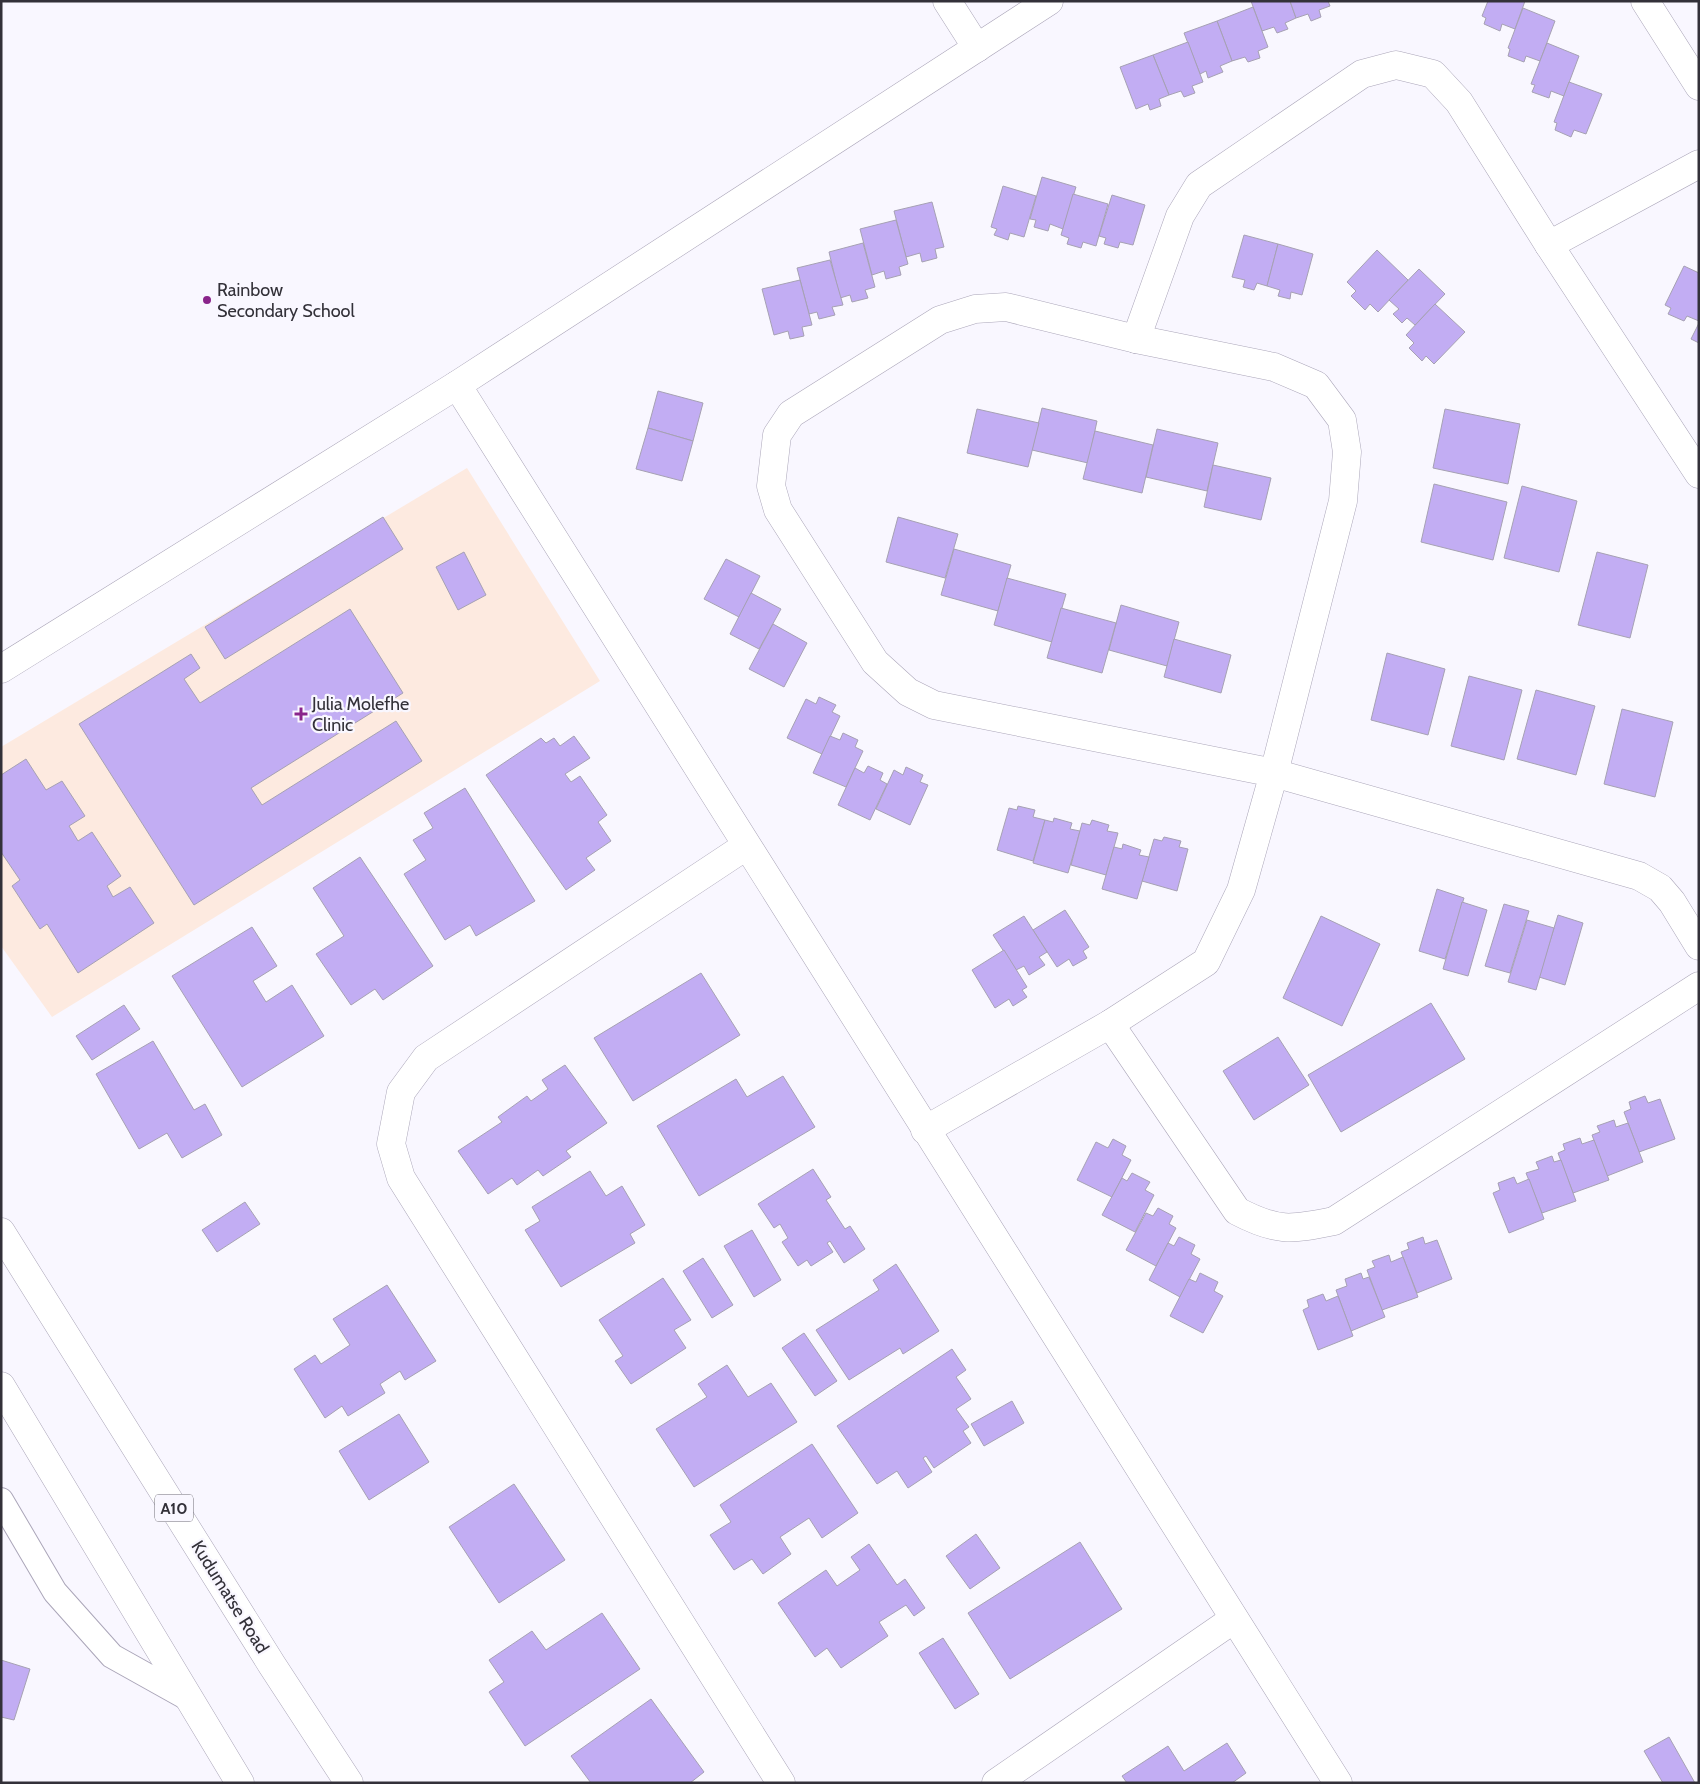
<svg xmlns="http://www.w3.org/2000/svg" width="1700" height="1784" font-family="Cabin,sans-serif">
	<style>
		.medical { fill: #fdeae0 }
		.building { fill: #c2adf3; stroke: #a6a1b3 }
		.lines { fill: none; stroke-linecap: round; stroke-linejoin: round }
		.lane-casing { stroke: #aba6b9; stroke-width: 26 }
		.street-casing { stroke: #aba6b9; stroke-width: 29 }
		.secondary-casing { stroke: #aba6b9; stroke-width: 29 }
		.primary-casing { stroke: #aba6b9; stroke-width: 29 }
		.lane { stroke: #fff; stroke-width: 24 }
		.street { stroke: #fff; stroke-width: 28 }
		.secondary { stroke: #fff; stroke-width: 28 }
		.primary { stroke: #fff; stroke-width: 28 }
		.poi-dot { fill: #8a248b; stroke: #f9f7ff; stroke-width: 2 }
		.labels { text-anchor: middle; stroke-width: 4.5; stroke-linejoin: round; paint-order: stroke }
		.shield { fill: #f9f7ff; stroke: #6e6c74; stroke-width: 1 }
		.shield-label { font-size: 16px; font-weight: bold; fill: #333139 }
		.poi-label { font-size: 18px; fill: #333139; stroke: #f9f7ff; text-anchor: start }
		.street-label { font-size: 18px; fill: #333139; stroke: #f9f7ff }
	</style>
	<rect width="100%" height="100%" fill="#f9f7ff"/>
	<polygon class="medical" points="467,468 600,681 52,1017 1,946 1,747"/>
	<g class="building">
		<polygon points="1251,1 1290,1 1296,18 1285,23 1288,29 1277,33 1274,27 1262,31"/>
		<polygon points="1290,1 1328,1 1330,6 1319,10 1321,17 1311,21 1308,14 1296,18"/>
		<polygon points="1488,1 1525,1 1515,29 1502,24 1500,31 1484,24 1486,18 1482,16"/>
		<polygon points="1253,7 1268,47 1258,51 1260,58 1248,62 1245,57 1232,61 1217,21"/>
		<polygon points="1523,8 1555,21 1540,61 1526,56 1524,62 1508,56 1510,49 1508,48"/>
		<polygon points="1217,21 1232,61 1220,66 1223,72 1208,78 1206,71 1200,74 1184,33"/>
		<polygon points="1188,42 1203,82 1192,86 1195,93 1184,97 1181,91 1169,95 1153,55"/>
		<polygon points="1547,43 1579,56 1564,96 1551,91 1549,98 1532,92 1535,85 1531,84"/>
		<polygon points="1153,55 1169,95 1159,99 1161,106 1150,110 1148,104 1136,109 1120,67"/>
		<polygon points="1569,82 1602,94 1586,134 1574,130 1571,137 1555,130 1557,123 1554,122"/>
		<polygon points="1042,177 1076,187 1063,229 1050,224 1048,231 1034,227 1036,220 1030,219"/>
		<polygon points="1003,186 1036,196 1024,237 1010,233 1008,240 994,235 997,229 991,227"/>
		<polygon points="1073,194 1108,204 1096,246 1083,242 1081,248 1067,244 1069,238 1061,235"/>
		<polygon points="1112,195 1145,205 1133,245 1120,242 1118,248 1104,244 1106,238 1099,236"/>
		<polygon points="932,202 944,247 935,249 937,258 922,262 920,253 906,257 894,211"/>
		<polygon points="896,220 908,264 899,267 901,275 886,279 884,271 872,275 860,229"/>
		<polygon points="1244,235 1278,244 1267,286 1257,283 1254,290 1243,287 1245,280 1232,277"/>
		<polygon points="863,243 875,287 865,290 868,298 852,302 850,295 840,298 829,252"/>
		<polygon points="1278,244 1313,254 1302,295 1291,292 1290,299 1278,296 1280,290 1267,286"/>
		<polygon points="1377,250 1408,280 1378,312 1370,304 1365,310 1351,296 1356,291 1347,282"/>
		<polygon points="830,260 843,305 832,307 835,315 819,319 817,312 809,314 797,268"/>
		<polygon points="1684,266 1699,273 1699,321 1687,316 1684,321 1668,314 1671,308 1665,305"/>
		<polygon points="1419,269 1445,294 1415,325 1407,318 1402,323 1393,314 1399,309 1389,300"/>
		<polygon points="800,280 812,325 802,327 804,336 790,339 788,331 774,335 762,289"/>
		<polygon points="1435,304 1465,332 1434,364 1426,356 1422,361 1409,348 1414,343 1406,335"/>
		<polygon points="1699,323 1699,343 1691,339"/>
		<polygon points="658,391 703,403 693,441 648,428"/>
		<polygon points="1042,408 1097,421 1088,463 1032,450"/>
		<polygon points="977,409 1039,423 1028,467 967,453"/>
		<polygon points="1445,409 1520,424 1508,484 1433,468"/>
		<polygon points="648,428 693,441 682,481 636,469"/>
		<polygon points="1157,429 1218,443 1207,491 1146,477"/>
		<polygon points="1095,431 1153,445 1142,493 1083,479"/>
		<polygon points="1213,465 1271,478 1261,520 1204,507"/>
		<polygon points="1434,484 1507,502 1493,560 1421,542"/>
		<polygon points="1522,486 1577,501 1559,572 1504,558"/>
		<polygon points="383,517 403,549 225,659 205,627"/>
		<polygon points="898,517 958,534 945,578 886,562"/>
		<polygon points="954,549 1011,565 998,611 941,595"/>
		<polygon points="464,552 486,595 458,610 436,567"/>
		<polygon points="1597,552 1648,565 1630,638 1578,625"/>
		<polygon points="726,559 760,576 739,617 704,599"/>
		<polygon points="1007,578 1066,594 1052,642 994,625"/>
		<polygon points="751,593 781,609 759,649 730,634"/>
		<polygon points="1121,605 1179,622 1167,666 1109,650"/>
		<polygon points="1061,608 1116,623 1102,673 1047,658"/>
		<polygon points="350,609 403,693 251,788 262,805 396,721 422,761 194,905 79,724 191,654 200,668 184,679 200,703"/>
		<polygon points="773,624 807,643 784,687 749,669"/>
		<polygon points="1174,639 1231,655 1221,693 1164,677"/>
		<polygon points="1387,653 1445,669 1428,735 1371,720"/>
		<polygon points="1469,676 1522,690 1504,760 1451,746"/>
		<polygon points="1536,690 1595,706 1576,775 1517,759"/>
		<polygon points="819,697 836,705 832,712 840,716 822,754 787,738 806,699 816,704"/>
		<polygon points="1622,709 1673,722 1655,797 1604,784"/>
		<polygon points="843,733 858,740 855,747 863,751 846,787 813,773 830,736 840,740"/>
		<polygon points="574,736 590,758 565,774 571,782 580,776 607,815 598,822 611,841 586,858 595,870 566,890 486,775 541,738 546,743 554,738 560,746"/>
		<polygon points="26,759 46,790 62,781 85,816 69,826 78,841 92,832 121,876 107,886 113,897 130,887 154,923 78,973 47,924 40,929 12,886 20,880 1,852 1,775"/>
		<polygon points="868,766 883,773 880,780 887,784 870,820 838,805 855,768 864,773"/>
		<polygon points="906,767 923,775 920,782 928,785 910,825 876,809 894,770 903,775"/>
		<polygon points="465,788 535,901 476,936 470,925 445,940 404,874 426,860 413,840 433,828 424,813"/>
		<polygon points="1018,806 1035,810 1033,817 1045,820 1033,861 997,850 1009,808 1017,810"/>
		<polygon points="1054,818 1072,823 1070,829 1080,831 1068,873 1033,863 1045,820 1053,822"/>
		<polygon points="1092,820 1109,825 1107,831 1118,833 1106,875 1071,865 1082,823 1090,825"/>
		<polygon points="1164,837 1181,841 1179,847 1188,849 1177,891 1142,881 1154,839 1162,841"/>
		<polygon points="1123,844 1141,850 1139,855 1149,857 1137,899 1102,889 1114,847 1122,849"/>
		<polygon points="360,857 433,966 383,1000 375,989 351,1005 316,954 344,936 313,888"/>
		<polygon points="1437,889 1464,898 1445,959 1419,951"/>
		<polygon points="1462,902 1487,910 1468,976 1443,969"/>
		<polygon points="1504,904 1529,911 1510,973 1485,966"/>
		<polygon points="1065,910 1089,947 1083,951 1087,958 1073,966 1069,959 1057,967 1033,930"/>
		<polygon points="1558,915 1583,923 1565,985 1539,977"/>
		<polygon points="1024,916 1047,952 1039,957 1045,965 1029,975 1024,966 1016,970 993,935"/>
		<polygon points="1321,916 1380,944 1342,1026 1283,998"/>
		<polygon points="1527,920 1554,928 1536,990 1508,982"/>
		<polygon points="252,927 277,966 253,981 266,1002 292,985 324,1036 242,1087 172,976"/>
		<polygon points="1004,950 1027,987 1022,990 1027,997 1013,1006 1009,999 995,1008 972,970"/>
		<polygon points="701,973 740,1035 633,1101 594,1038"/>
		<polygon points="1431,1003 1465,1059 1341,1132 1308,1075"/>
		<polygon points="124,1005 140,1029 92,1060 76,1036"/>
		<polygon points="1278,1037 1309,1085 1254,1120 1223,1071"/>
		<polygon points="153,1041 194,1110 205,1104 222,1135 182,1158 167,1133 139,1149 96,1074"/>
		<polygon points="565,1065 607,1123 566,1151 571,1157 543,1176 538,1170 517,1185 512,1178 488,1194 458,1151 502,1122 498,1117 527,1096 531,1101 548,1089 542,1080"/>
		<polygon points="783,1076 815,1127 699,1196 657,1126 736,1079 747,1097"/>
		<polygon points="1645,1096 1648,1103 1660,1099 1675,1139 1639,1152 1624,1112 1631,1109 1629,1102"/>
		<polygon points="1614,1120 1616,1127 1628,1123 1643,1162 1607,1176 1592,1135 1600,1132 1597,1126"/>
		<polygon points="1580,1138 1582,1144 1594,1140 1609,1180 1573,1193 1558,1153 1565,1150 1563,1144"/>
		<polygon points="1113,1139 1126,1146 1122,1155 1131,1160 1112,1197 1077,1180 1096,1142 1108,1148"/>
		<polygon points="1552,1156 1554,1162 1561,1160 1576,1201 1542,1213 1526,1173 1539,1169 1536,1162"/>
		<polygon points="813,1169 831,1197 826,1200 845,1229 850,1226 865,1249 844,1263 830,1241 827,1243 833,1252 811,1266 807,1260 798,1266 782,1242 788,1238 780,1224 774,1228 758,1204"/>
		<polygon points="590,1171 606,1196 622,1186 645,1225 630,1234 635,1243 561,1287 525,1230 540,1221 532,1207"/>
		<polygon points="1132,1173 1150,1182 1145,1190 1154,1195 1135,1232 1102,1215 1122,1178 1127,1181"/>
		<polygon points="1514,1177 1517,1184 1529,1179 1544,1219 1509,1233 1493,1193 1500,1190 1498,1183"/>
		<polygon points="245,1202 260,1224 217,1252 202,1230"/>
		<polygon points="1158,1208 1173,1216 1169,1224 1176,1228 1156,1266 1126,1250 1146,1213 1153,1216"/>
		<polygon points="752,1230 781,1280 754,1297 724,1246"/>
		<polygon points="1179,1237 1195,1245 1191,1254 1200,1259 1180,1297 1149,1280 1168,1243 1174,1246"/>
		<polygon points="1423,1237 1425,1244 1437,1240 1452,1279 1417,1293 1401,1252 1409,1249 1407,1243"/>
		<polygon points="1389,1255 1391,1262 1403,1257 1418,1297 1382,1310 1367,1270 1375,1267 1372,1261"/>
		<polygon points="703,1258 733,1305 712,1318 683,1271"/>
		<polygon points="896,1264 939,1331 903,1354 900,1348 849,1380 816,1330 879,1290 873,1280"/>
		<polygon points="1200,1273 1218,1282 1214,1291 1223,1296 1203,1333 1170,1316 1189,1279 1196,1282"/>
		<polygon points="1361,1273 1363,1279 1369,1277 1385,1317 1351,1331 1336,1290 1347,1286 1345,1279"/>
		<polygon points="663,1278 691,1320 674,1330 686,1348 631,1384 615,1361 623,1356 599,1320"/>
		<polygon points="387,1285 436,1361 405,1380 400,1371 380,1384 385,1393 348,1416 342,1406 325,1418 294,1369 315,1355 321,1364 350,1345 333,1319"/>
		<polygon points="1323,1294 1326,1301 1338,1296 1353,1336 1318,1350 1303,1310 1309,1307 1307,1300"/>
		<polygon points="804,1333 837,1381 815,1396 782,1348"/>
		<polygon points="952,1349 966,1370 956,1377 971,1399 956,1409 969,1427 963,1431 971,1443 934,1468 926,1456 923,1458 932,1472 908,1488 897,1471 877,1484 837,1426"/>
		<polygon points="727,1365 748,1397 771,1383 797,1422 694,1487 656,1429 707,1397 698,1384"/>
		<polygon points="1012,1401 1024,1423 984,1446 971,1424"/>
		<polygon points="399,1414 429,1462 369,1500 339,1451"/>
		<polygon points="812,1444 858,1513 822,1538 809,1518 780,1537 791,1554 763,1574 752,1559 734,1570 710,1535 731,1522 720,1505"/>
		<polygon points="514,1484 565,1560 499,1603 449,1527"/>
		<polygon points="976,1534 1000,1568 970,1589 946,1556"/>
		<polygon points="1080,1542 1122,1609 1010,1679 968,1613"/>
		<polygon points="869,1544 897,1585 905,1579 925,1608 914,1616 906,1605 879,1622 888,1636 841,1668 827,1648 815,1657 778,1603 826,1570 837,1586 860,1570 851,1557"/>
		<polygon points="602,1613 640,1669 525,1746 489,1692 504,1682 489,1660 532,1631 546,1650"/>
		<polygon points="943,1638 979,1694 955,1709 919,1653"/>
		<polygon points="1,1660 30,1669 14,1720 1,1717"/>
		<polygon points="651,1699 704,1772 690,1783 591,1783 571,1756"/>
		<polygon points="1669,1737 1695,1783 1663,1783 1644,1751"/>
		<polygon points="1227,1743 1246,1773 1232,1783 1127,1783 1122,1776 1168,1746 1184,1771"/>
	</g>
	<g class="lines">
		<g class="lane-casing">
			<polyline id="lane" points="1,1500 55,1592 112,1656 189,1699"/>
		</g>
		<g class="street-casing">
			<g id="street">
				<polyline points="947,1 977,48"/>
				<polyline points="1645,1 1699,86"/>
				<polyline points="1549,245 1699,164"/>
				<polyline points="1136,339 1180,216 1199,185 1362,74 1396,65 1433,74 1459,102 1549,245 1699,474"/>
				<polyline points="457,385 1338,1783"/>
				<polyline points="746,846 426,1058 401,1092 391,1144 401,1178 781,1783"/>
				<path d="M1110,1024L1237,1211C1277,1232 1291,1230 1334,1221L1699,986"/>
				<polyline points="925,1130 1110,1024 1206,962 1241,890 1274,773 1343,501 1347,452 1342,420 1316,385 1274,367 1136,339 1006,307 975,309 940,320 791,414 777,435 771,486 778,510 875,662 908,692 934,705 1274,773 1639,876 1660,888 1672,902 1699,946"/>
				<polyline points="996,1783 1234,1619"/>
			</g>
		</g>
		<g class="secondary-casing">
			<polyline id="secondary" points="1,669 457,385 1049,1"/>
		</g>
		<g class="primary-casing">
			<g id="primary">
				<polyline points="1,1232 272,1665 349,1783"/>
				<polyline points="1,1386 240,1783"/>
			</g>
		</g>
		<use href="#lane" class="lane"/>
		<use href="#street" class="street"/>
		<use href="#secondary" class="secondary"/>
		<use href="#primary" class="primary"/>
	</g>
	<g class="poi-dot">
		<circle cx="207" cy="300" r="5"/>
		<path d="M298.5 706.5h5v5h5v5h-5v5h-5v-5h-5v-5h5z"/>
	</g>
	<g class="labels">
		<rect class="shield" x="155" y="1494.5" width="38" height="27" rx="4"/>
		<g class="shield-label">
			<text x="174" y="1514">A10</text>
		</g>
		<g class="poi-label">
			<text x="217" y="296">Rainbow<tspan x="217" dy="21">Secondary School</tspan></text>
			<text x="312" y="710">Julia Molefhe<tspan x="312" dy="21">Clinic</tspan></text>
		</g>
		<g class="street-label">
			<text transform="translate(230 1597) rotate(58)" y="6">Kudumatse Road</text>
		</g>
	</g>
	<rect width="1700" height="1784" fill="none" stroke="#333139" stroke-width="5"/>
</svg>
